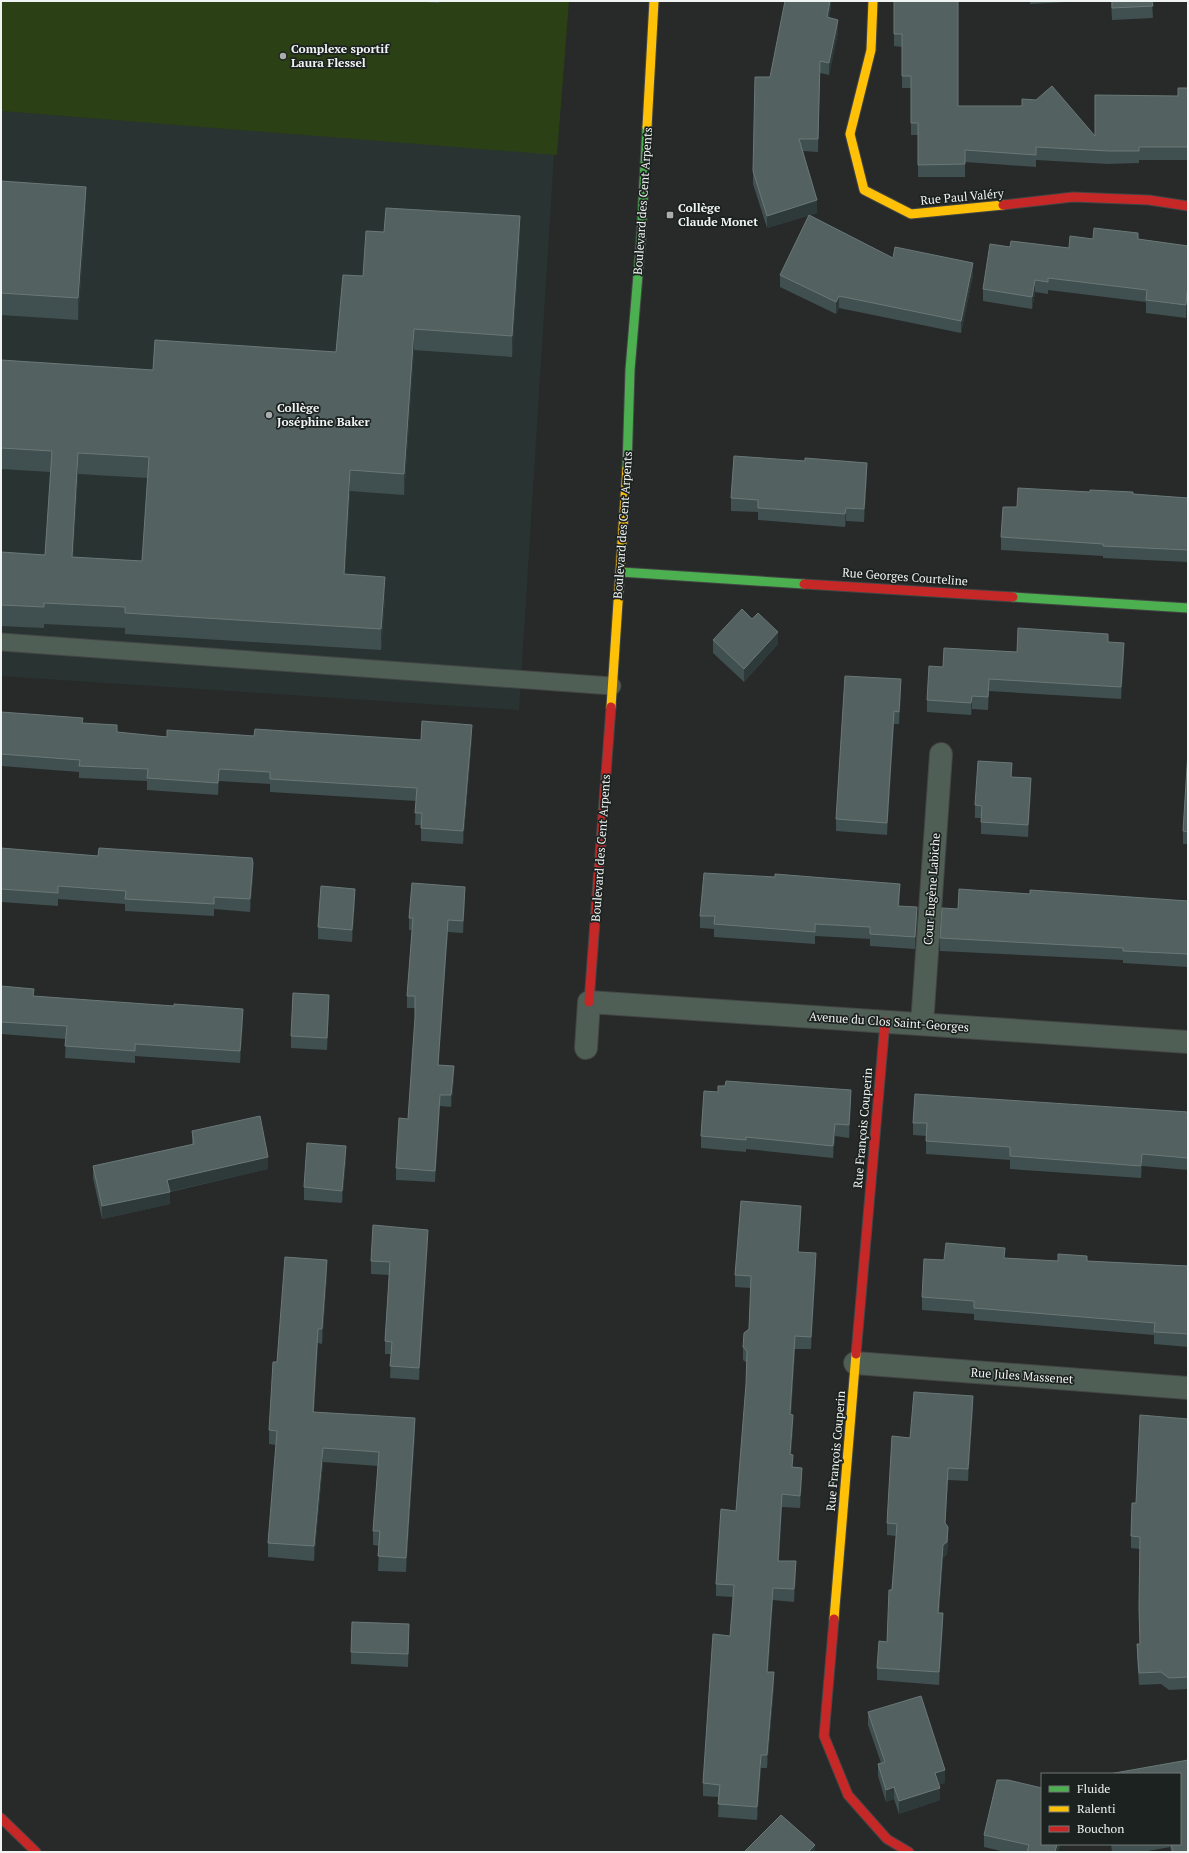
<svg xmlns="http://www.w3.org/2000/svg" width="1189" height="1853" font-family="'PT Serif',serif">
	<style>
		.built { fill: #293432 }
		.grass { fill: #2b4115 }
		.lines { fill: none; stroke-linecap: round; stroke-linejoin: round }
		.lane-casing { stroke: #444545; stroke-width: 19 }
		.street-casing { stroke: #444545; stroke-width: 24 }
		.fast-casing { stroke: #444545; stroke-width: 11 }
		.slow-casing { stroke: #444545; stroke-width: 11 }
		.jam-casing { stroke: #444545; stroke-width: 11 }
		.lane { stroke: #4f5f55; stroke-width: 17 }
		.street { stroke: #4f5f55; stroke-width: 22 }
		.fast { stroke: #4caf50; stroke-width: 9 }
		.slow { stroke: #ffc107; stroke-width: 9 }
		.jam { stroke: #c62828; stroke-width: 9 }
		.wall { fill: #404f4f; fill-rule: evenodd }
		.shaded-wall { fill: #2e3939 }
		.building { fill: #536161; stroke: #6b7878; fill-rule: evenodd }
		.poi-dot { fill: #a9adac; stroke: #1c2220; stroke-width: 1.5 }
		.labels { text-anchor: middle; stroke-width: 3.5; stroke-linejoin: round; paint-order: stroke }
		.poi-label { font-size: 12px; font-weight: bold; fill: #eff3f2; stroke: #1c2220; text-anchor: start }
		.street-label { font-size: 12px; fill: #eff3f2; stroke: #1c2220 }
	</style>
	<rect width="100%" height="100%" fill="#272a29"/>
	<polygon class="built" points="1,111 554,154 519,710 1,676"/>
	<polygon class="grass" points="1,1 569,1 557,155 1,111"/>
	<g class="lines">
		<g class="lane-casing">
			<polyline id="lane" points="1,642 612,686"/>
		</g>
		<g class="street-casing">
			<g id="street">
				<polyline points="922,1024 941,754"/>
				<polyline points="586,1048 589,1002 1188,1042"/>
				<polyline points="855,1363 1188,1388"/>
			</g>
		</g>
		<g class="fast-casing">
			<g id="fast">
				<polyline points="627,468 630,370 641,239 647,127"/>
				<polyline points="621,572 804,584"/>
				<polyline points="1013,597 1188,608"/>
			</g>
		</g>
		<g class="slow-casing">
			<g id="slow">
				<polyline points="873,1 871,50 850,134 864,190 911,214 1003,205"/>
				<polyline points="647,127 654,1"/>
				<polyline points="611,707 627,468"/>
				<polyline points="834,1619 856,1354"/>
			</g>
		</g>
		<g class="jam-casing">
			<g id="jam">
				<polyline points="1003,205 1073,197 1149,200 1188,206"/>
				<polyline points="804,584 1013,597"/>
				<polyline points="589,1002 611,707"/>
				<polyline points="856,1354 885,1022"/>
				<polyline points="834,1619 824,1736 848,1795 887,1839 909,1852"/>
				<polyline points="1,1818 36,1852"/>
			</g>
		</g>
		<use href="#lane" class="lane"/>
		<use href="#street" class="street"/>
		<use href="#fast" class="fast"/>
		<use href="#slow" class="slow"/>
		<use href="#jam" class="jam"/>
	</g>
	<g class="wall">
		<polygon points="412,1 439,1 439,3"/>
		<polygon points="831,1 831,7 829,18 838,32 829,75 820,73 818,152 803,151 817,213 767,228 753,184 753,171 770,77"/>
		<polygon points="894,1 958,106 1095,136 1178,96 1188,88 1188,160 1139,160 1139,163 1108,164 1036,160 1036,167 965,162 965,177 918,177 918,135 911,135 911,88 902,88 902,47 894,46"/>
		<polygon points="1030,1 1085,1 1030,4"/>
		<polygon points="1111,1 1174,1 1152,2 1153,18 1112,20"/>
		<polygon points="1,181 86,209 78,320 1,315"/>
		<path d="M384,232L520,237L512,357L414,350L404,495L350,491L345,574L385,598L381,650L125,634V628L44,624V628L1,626V552L45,555L51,472L1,469V360L153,370L336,352L363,276ZM78,474L148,478L142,561L73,557Z"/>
		<polygon points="1093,239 1138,239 1188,246 1188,304 1187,304 1186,318 1146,313 1146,302 1048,290 1048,294 1035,292 1032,309 983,301 983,289 1010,247 1069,248"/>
		<polygon points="893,258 973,275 961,333 839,308 836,314 780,287 780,275"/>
		<polygon points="867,475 864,522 846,521 845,527 758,520 758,512 731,511 731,498"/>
		<polygon points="1090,492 1133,494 1188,498 1188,562 1103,558 1103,556 1001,550 1001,537 1017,507"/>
		<polygon points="713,640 778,644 744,682 713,653"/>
		<polygon points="1108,642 1124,656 1121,699 989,691 988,710 972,709 971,715 927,712 927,700 943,667 1017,652"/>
		<polygon points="901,692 899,724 894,724 887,835 836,831 836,819"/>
		<polygon points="1,712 83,723 117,732 167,737 254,736 421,740 472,737 463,844 421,841 421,825 415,825 416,801 270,792 270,784 219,781 218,795 147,790 147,781 79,778 79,772 1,766"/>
		<polygon points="1188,751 1188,844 1183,844 1183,831"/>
		<polygon points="1012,777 1031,791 1028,837 981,834 981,818 975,818 975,805"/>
		<polygon points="1,848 253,875 250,912 214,909 214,916 125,911 125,904 58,899 58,906 1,902"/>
		<polygon points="1030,894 1188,901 1188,967 1123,963 1123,960 940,951 940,938 958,909"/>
		<polygon points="900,896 899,906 917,919 915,949 870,946 870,939 815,936 815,944 714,937 714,929 700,928 700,916"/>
		<polygon points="465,899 463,933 448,932 438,1065 454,1078 451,1107 440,1106 435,1182 396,1180 396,1168 408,1119 415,1017 415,1008 407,1008 407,996 412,930 409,930 409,918"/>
		<polygon points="355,901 352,942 318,939 318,927"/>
		<polygon points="1,986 34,996 243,1021 240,1063 135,1056 135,1063 65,1058 66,1039 1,1034"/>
		<polygon points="329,1008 327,1050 291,1048 291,1036"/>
		<polygon points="718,1092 851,1102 849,1138 835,1136 833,1158 746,1149 746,1152 701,1148 701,1136"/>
		<polygon points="1188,1112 1188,1170 1142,1166 1141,1178 1010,1169 1010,1160 926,1154 926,1136 913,1135 913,1123"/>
		<polygon points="192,1131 268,1169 170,1192 170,1204 102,1219 93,1178 93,1166 192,1145"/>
		<polygon points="346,1159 342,1203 304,1200 304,1187"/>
		<polygon points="801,1218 798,1252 816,1265 811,1349 795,1349 791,1415 793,1427 791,1454 792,1468 802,1481 800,1508 782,1507 779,1561 796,1574 794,1602 773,1600 768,1672 774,1685 767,1768 761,1768 757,1820 718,1817 719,1797 703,1796 703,1783 730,1636 733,1597 716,1596 716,1584 736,1511 746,1384 747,1363 743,1360 743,1347 749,1329 751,1288 735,1287 735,1275"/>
		<polygon points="428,1242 419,1380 390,1378 391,1354 385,1354 385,1341 389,1275 371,1274 371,1261"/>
		<polygon points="1005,1258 1058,1261 1087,1261 1188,1266 1188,1347 1154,1344 1154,1335 974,1320 974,1314 922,1310 922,1297"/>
		<polygon points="327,1274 322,1344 318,1343 314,1412 415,1433 406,1572 378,1571 379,1546 373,1545 373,1531 378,1466 323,1462 314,1561 268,1557 268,1543 276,1445 269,1444 269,1430 277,1362"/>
		<polygon points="973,1409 968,1481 948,1480 945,1524 948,1539 947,1554 943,1558 939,1613 943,1626 939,1685 877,1680 877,1668 887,1642 896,1536 887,1535 887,1523 910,1438"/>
		<polygon points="1188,1419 1188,1689 1169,1690 1161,1684 1139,1685 1137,1657 1137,1644 1140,1644 1139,1620 1140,1549 1131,1548 1131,1536 1136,1503"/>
		<polygon points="409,1637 408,1667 351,1664 351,1652"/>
		<polygon points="868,1712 945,1783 939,1784 940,1800 899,1814 894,1799 886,1802 878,1776 878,1764 881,1763 868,1725"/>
		<polygon points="984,1835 1042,1844 1060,1844 1058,1852 1005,1852 984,1847"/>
		<polygon points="1111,1844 1180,1844 1188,1852 1171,1852 1170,1847 1143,1852 1112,1852"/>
	</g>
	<g class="shaded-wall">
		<polygon points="830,1 831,1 831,7 827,30 827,17"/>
		<polygon points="838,20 838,32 829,75 829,63"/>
		<polygon points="86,187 86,209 78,320 78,298"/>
		<polygon points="817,200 817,213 767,228 767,216"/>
		<polygon points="520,216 520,237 512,357 512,336"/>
		<polygon points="973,263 973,275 961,333 961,321"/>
		<polygon points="1035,280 1035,292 1032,309 1032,297"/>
		<polygon points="1187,292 1187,304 1186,318 1186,305"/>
		<polygon points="839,296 839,308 836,314 836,302"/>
		<polygon points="414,329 414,350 404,495 404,474"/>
		<polygon points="78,453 78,474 72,578 72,557"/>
		<polygon points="867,463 867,475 864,522 864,509"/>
		<polygon points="350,470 350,491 344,595 344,574"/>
		<polygon points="846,508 846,521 845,527 845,514"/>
		<polygon points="385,577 385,598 381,650 381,629"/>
		<polygon points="778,632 778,644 744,682 744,669"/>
		<polygon points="1124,643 1124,656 1121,699 1121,687"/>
		<polygon points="901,679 901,692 899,724 899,712"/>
		<polygon points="989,679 989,691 988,710 988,697"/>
		<polygon points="972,696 972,709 971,715 971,703"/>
		<polygon points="894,711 894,724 887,835 887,823"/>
		<polygon points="472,725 472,737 463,844 463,831"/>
		<polygon points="219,769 219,781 218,795 218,783"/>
		<polygon points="1031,778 1031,791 1028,837 1028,825"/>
		<polygon points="253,863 253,875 250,912 250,899"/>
		<polygon points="900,884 900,896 898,918 898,906"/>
		<polygon points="465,887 465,899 463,933 463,921"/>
		<polygon points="355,889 355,901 352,942 352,930"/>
		<polygon points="917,907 917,919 915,949 915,937"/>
		<polygon points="448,920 448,932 438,1077 438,1065"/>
		<polygon points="329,995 329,1008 327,1050 327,1038"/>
		<polygon points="243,1009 243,1021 240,1063 240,1051"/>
		<polygon points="454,1066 454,1078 451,1107 451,1095"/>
		<polygon points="851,1090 851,1102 849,1138 849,1125"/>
		<polygon points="440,1095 440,1106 435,1182 435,1171"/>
		<polygon points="835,1124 835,1136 833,1158 833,1146"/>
		<polygon points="346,1146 346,1159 342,1203 342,1191"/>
		<polygon points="1142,1154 1142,1166 1141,1178 1141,1166"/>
		<polygon points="268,1157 268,1169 167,1192 167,1180"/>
		<polygon points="170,1192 170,1204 102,1219 102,1206"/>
		<polygon points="801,1206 801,1218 798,1265 798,1252"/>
		<polygon points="428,1230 428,1242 419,1380 419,1368"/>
		<polygon points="816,1253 816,1265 811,1349 811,1337"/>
		<polygon points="327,1260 327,1274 322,1344 322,1329"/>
		<polygon points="318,1329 318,1343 313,1426 313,1412"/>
		<polygon points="795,1336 795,1349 790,1427 790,1414"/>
		<polygon points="973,1396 973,1409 968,1481 968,1469"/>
		<polygon points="793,1415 793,1427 790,1467 790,1454"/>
		<polygon points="415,1418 415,1433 406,1572 406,1558"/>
		<polygon points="323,1448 323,1462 314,1561 314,1546"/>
		<polygon points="802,1468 802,1481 800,1508 800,1496"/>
		<polygon points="948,1468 948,1480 945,1535 945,1523"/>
		<polygon points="782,1494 782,1507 778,1573 778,1561"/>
		<polygon points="948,1527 947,1554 943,1558 938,1625 938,1613 943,1545"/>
		<polygon points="796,1561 796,1574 794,1602 794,1589"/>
		<polygon points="773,1588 773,1600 767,1684 767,1672"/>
		<polygon points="943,1613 943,1626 939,1685 939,1672"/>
		<polygon points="409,1624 409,1637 408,1667 408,1654"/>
		<polygon points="774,1672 774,1685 767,1768 767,1755"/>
		<polygon points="761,1755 761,1768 757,1820 757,1807"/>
		<polygon points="945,1770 945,1783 935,1786 935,1773"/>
		<polygon points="894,1787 894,1799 886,1802 886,1790"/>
		<polygon points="940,1788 940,1800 899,1814 899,1801"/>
		<polygon points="1057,1844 1060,1844 1058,1852 1055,1852"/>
		<polygon points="815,1845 815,1852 808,1852"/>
	</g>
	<g class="building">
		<polygon points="785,1 830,1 827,17 838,20 829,63 820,61 818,139 799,139 817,200 767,216 753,171 755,77 770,77"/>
		<polygon points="894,1 958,1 958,106 1022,106 1022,99 1036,100 1052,86 1095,136 1095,95 1178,96 1178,88 1188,88 1188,147 1139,147 1139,151 1108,151 1036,147 1036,155 965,150 965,164 918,165 918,123 911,123 911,76 902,76 902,34 894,34"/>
		<polygon points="1112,1 1152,1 1153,6 1112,8"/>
		<polygon points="1,181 86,187 78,298 1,293"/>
		<path d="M386,208L520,216L512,336L414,329L404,474L350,470L344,574L385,577L381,629L125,613V607L44,603V607L1,605V552L45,555L52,451L1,448V360L153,370L155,340L336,352L343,275L363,276L366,231L384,232ZM78,453L149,457L142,561L72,557Z"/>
		<polygon points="809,215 893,258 895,247 973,263 961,321 839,296 836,302 780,275"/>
		<polygon points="1094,228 1138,233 1138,239 1188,246 1188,292 1187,292 1186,305 1146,300 1147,290 1048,278 1048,282 1035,280 1032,297 983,289 990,244 1010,247 1011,241 1069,248 1070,236 1093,239"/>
		<polygon points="734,456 805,461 805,458 867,463 864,509 846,508 845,514 758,508 758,500 731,498"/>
		<polygon points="1018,488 1090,492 1090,490 1133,492 1133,494 1188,498 1188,550 1103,546 1103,544 1001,537 1003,507 1017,507"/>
		<polygon points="742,609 752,619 758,613 778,632 744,669 713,640"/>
		<polygon points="1018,628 1108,634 1108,642 1124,643 1121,687 989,679 988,697 972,696 971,703 927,700 929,666 943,667 944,648 1017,652"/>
		<polygon points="845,676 901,679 899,712 894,711 887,823 836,819"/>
		<polygon points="1,712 83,718 82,723 117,725 117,732 167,737 167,730 254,736 255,729 421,740 422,721 472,725 463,831 421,828 422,813 415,813 417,788 270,779 270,772 219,769 218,783 147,778 148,769 79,766 80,760 1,754"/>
		<polygon points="1188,751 1188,832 1183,831"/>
		<polygon points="978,761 1012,763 1011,777 1031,778 1028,825 981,822 982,806 975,805"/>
		<polygon points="1,848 98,856 99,848 252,858 253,863 250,899 214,897 214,904 125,899 126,891 58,886 58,893 1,889"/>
		<polygon points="704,873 775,877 775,874 900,884 898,906 917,907 915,937 870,934 870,927 815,924 815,932 714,924 715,916 700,916"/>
		<polygon points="412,883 465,887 463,921 448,920 438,1065 454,1066 451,1095 440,1095 435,1171 396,1168 399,1118 408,1119 415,1017 415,996 407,996 413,918 409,918"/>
		<polygon points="321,886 355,889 352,930 318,927"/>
		<polygon points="959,889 1030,894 1030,890 1188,901 1188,954 1123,951 1123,948 940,938 942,908 958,909"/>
		<polygon points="1,986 34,989 33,996 174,1006 174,1004 243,1009 240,1051 135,1044 135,1051 65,1046 67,1026 1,1022"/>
		<polygon points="293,993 329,995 327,1038 291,1036"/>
		<polygon points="726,1081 851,1090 849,1125 835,1124 833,1146 746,1137 746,1140 701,1136 704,1091 718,1092 718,1086 725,1086"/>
		<polygon points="915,1094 1188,1112 1188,1158 1142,1154 1141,1166 1010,1156 1010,1147 926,1141 927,1123 913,1123"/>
		<polygon points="260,1116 268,1157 167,1180 170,1192 102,1206 93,1166 194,1144 192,1131"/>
		<polygon points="307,1143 346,1146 342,1191 304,1187"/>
		<polygon points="741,1201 801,1206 798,1252 816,1253 811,1337 795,1336 790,1414 793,1415 790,1454 793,1455 792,1467 802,1468 800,1496 782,1494 778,1561 796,1561 794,1589 773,1588 767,1672 774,1672 767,1755 761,1755 757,1807 718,1804 720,1785 703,1783 713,1634 730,1636 734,1585 716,1584 721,1509 736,1511 746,1384 747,1351 743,1347 744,1333 749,1329 751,1276 735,1275"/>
		<polygon points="373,1225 428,1230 419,1368 390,1366 392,1342 385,1341 390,1262 371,1261"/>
		<polygon points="946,1243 1005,1248 1004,1258 1058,1261 1058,1254 1087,1256 1087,1261 1188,1266 1188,1334 1154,1332 1155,1323 974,1308 974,1301 922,1297 924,1259 944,1260"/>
		<polygon points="285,1257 327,1260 322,1329 318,1329 313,1412 415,1418 406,1558 378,1556 380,1531 373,1531 379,1452 323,1448 314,1546 268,1543 277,1431 269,1430 271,1397 273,1362 277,1362"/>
		<polygon points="914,1392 973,1396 968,1469 948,1468 945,1523 948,1527 947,1542 943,1545 938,1613 943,1613 939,1672 877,1668 879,1641 887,1642 889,1590 892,1590 897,1524 887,1523 892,1436 910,1438"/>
		<polygon points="1140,1415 1188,1419 1188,1677 1169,1678 1161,1672 1139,1673 1137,1644 1140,1644 1139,1608 1140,1537 1131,1536 1132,1503 1136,1503"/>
		<polygon points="352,1622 409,1624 408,1654 351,1652"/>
		<polygon points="921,1696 945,1770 935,1773 940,1788 899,1801 894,1787 886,1790 878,1764 885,1762 868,1712"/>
		<polygon points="1188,1760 1188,1852 1173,1852 1171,1844 1180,1844 1180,1774 1109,1774"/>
		<polygon points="997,1780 1008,1780 1042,1788 1042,1844 1057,1844 1055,1852 1027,1852 1029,1845 984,1835"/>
		<polygon points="781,1815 815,1845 808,1852 744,1852"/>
	</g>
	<g class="poi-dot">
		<circle cx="283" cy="56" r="4"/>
		<rect x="666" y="211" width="8" height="8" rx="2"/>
		<circle cx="269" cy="415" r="4"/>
	</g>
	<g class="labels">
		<g class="poi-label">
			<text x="291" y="53">Complexe sportif<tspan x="291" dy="14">Laura Flessel</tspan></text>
			<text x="678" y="212">Collège<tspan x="678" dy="14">Claude Monet</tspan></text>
			<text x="277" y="412">Collège<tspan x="277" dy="14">Joséphine Baker</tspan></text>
		</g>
		<g class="street-label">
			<text transform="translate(962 197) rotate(-5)" y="4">Rue Paul Valéry</text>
			<text transform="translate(643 201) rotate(-86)" y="4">Boulevard des Cent Arpents</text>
			<text transform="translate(623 525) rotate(-86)" y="4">Boulevard des Cent Arpents</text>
			<text transform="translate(905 577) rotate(4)" y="4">Rue Georges Courteline</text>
			<text transform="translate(601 848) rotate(-86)" y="4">Boulevard des Cent Arpents</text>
			<text transform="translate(932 889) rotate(-86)" y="4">Cour Eugène Labiche</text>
			<text transform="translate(889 1022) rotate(4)" y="4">Avenue du Clos Saint-Georges</text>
			<text transform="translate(863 1128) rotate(-85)" y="4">Rue François Couperin</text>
			<text transform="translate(1022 1376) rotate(4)" y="4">Rue Jules Massenet</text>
			<text transform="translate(836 1451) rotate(-85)" y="4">Rue François Couperin</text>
		</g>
	</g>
	<rect width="1189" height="1853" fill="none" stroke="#eff3f2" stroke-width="4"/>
	<rect x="1041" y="1773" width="140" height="72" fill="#1c2220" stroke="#707674"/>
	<rect x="1049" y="1786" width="20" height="6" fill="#4caf50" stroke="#707674"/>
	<text x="1077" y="1793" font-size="12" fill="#eff3f2">Fluide</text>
	<rect x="1049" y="1806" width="20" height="6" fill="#ffc107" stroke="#707674"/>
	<text x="1077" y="1813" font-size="12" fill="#eff3f2">Ralenti</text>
	<rect x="1049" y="1826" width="20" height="6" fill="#c62828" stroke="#707674"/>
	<text x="1077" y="1833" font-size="12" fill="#eff3f2">Bouchon</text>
</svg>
